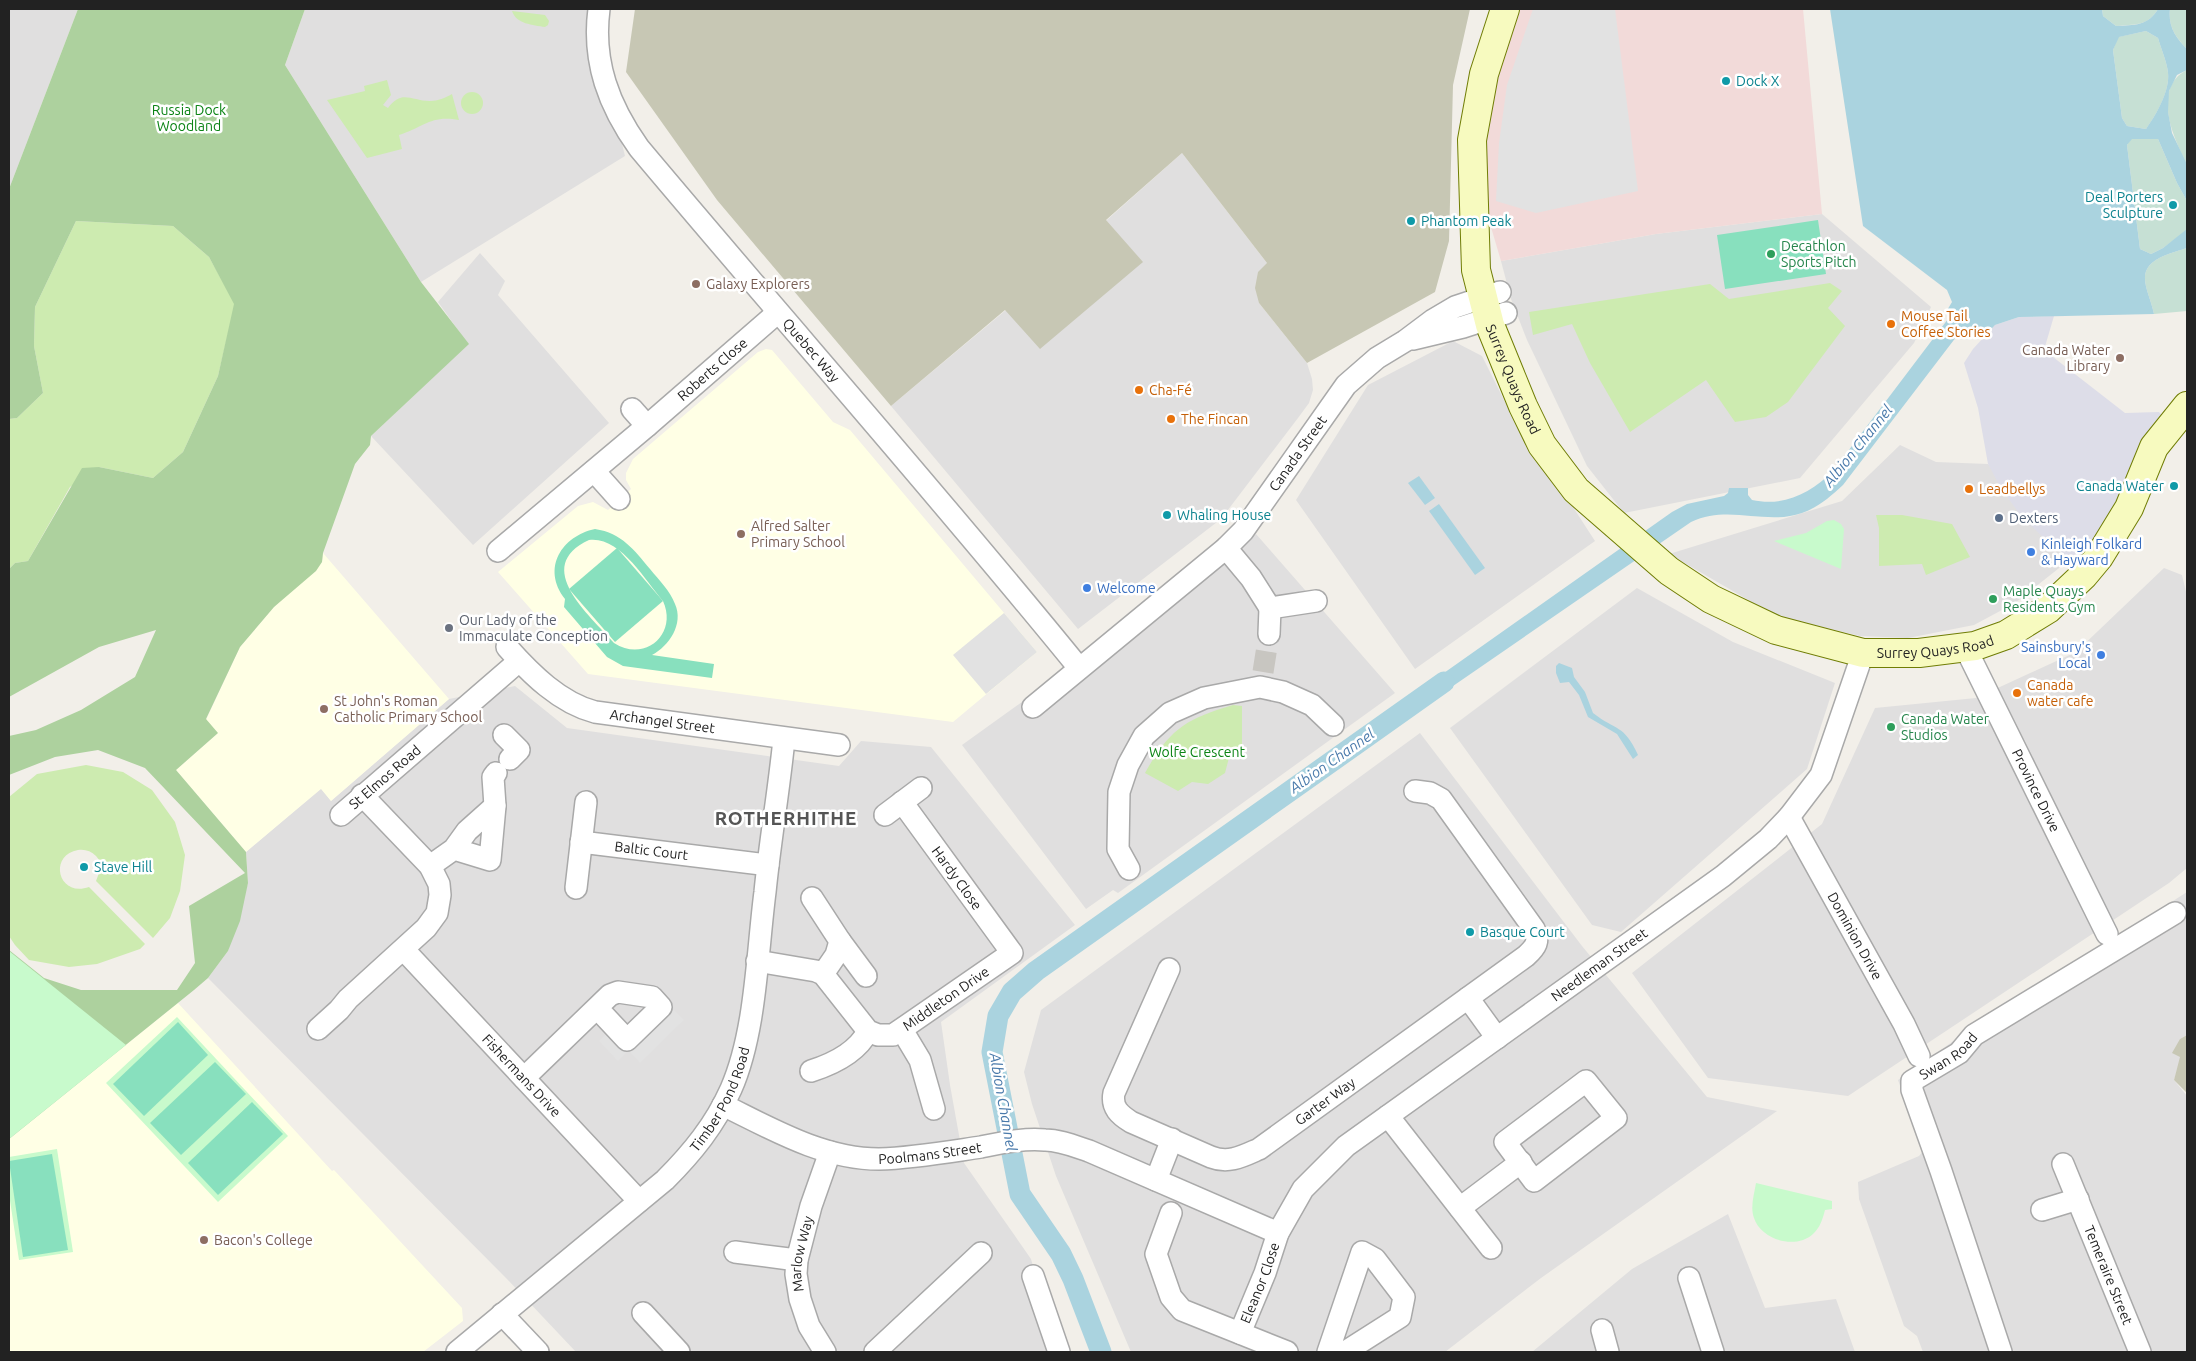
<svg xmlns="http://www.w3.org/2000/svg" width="2196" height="1361" font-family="Ubuntu,sans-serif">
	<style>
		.residential { fill: #e0dfdf }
		.commercial { fill: #f2dad9 }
		.education { fill: #ffffe5 }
		.construction { fill: #c7c7b4 }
		.grass { fill: #cdebb0 }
		.forest { fill: #add19e }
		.wetland { fill: #c6e0d4 }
		.park { fill: #c8facc }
		.pitch { fill: #88e0be; fill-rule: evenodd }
		.parking { fill: #e2e2e2 }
		.plaza { fill: #dddde8 }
		.water { fill: #aad3df; fill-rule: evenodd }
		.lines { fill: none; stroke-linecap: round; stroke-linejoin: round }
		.canal { stroke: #aad3df; stroke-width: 21 }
		.street-tunnel { stroke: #c8c6c1; stroke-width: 21; stroke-dasharray: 21 11; stroke-linecap: butt }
		.street-casing { stroke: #a9a9a9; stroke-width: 24 }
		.secondary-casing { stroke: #707d05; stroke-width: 30 }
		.street { stroke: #fff; stroke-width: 21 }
		.secondary { stroke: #f7fabf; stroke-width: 28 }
		.culture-dot { fill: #0f9aa8; stroke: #fff; stroke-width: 2 }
		.leisure-dot { fill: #2e9e5b; stroke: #fff; stroke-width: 2 }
		.education-dot { fill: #8d6e63; stroke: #fff; stroke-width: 2 }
		.food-dot { fill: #e8710a; stroke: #fff; stroke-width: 2 }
		.service-dot { fill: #5c6f8a; stroke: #fff; stroke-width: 2 }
		.shop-dot { fill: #3f7fe0; stroke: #fff; stroke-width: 2 }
		.worship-dot { fill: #6b7280; stroke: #fff; stroke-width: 2 }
		.labels { text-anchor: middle; stroke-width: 5; stroke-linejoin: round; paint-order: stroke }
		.culture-label { font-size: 14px; fill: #0d838f; stroke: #fff; text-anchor: start }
		.park-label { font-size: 14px; fill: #0c8416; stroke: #fff }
		.leisure-label { font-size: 14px; fill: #27864d; stroke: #fff; text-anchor: start }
		.education-label { font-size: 14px; fill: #785e54; stroke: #fff; text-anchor: start }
		.food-label { font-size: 14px; fill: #c56008; stroke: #fff; text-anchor: start }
		.street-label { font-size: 14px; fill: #222; stroke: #fff }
		.service-label { font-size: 14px; fill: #4e5e75; stroke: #fff; text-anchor: start }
		.shop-label { font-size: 14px; fill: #366cbe; stroke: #fff; text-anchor: start }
		.worship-label { font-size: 14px; fill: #5b616d; stroke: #fff; text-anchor: start }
		.water-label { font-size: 15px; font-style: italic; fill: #4a7aab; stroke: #fff }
		.district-label { font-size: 19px; font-weight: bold; letter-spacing: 1px; fill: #555; stroke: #fff }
	</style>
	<rect width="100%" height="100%" fill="#f2efe9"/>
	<g class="residential">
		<polygon points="9,9 78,9 9,189"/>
		<polygon points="305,9 591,9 590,15 625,156 421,282 285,65"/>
		<polygon points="1182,153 1267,263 1259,303 1307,363 1312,379 1313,390 1309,403 1298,418 1221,519 1078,629 891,406 1006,310"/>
		<polygon points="1822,214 1931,307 1914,343 1800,478 1624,513 1587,466 1527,340 1511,299 1501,261 1656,234"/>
		<polygon points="480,253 505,281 498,295 609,423 473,545 371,436 468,344 438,302"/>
		<polygon points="1453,341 1482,356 1506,404 1595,541 1415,669 1296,500 1368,385"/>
		<polygon points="1900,445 1936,462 1988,464 2068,561 2015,603 1974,625 1908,638 1860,636 1776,616 1669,554 1842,501"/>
		<polygon points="1256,534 1395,693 1118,893 1113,890 1086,909 962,745"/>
		<polygon points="2164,568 2182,575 2187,596 2187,868 2169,883 1848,1096 1708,1078 1632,973 1822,824 1875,708 1976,698 2076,652"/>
		<polygon points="1637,588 1733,642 1835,683 1807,769 1621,932 1592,925 1450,728"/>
		<polygon points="515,686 567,728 839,766 861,741 931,747 1075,925 941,1022 950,1085 964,1163 1031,1259 1058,1352 576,1352 506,1278 208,978 228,951 248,883 246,852 321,788 331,801 449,699"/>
		<polygon points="1420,733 1582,946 1707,1097 1777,1111 1541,1278 1445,1352 1131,1352 1056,1176 1032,1104 1024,1072 1041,1010"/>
		<polygon points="2187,892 2187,1035 2180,1039 2181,1057 2174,1080 2187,1096 2187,1352 1923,1352 1917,1336 1904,1326 1859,1199 1858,1182 1919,1156 1923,1151 1898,1080 1952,1042"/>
		<polygon points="1728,1214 1765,1308 1836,1299 1855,1352 1532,1352 1632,1269"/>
	</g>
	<polygon class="commercial" points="1512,9 1803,9 1822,214 1656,234 1501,261 1488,217 1482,121"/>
	<g class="education">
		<polygon points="766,349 772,350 833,422 850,430 1037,652 953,722 588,674 498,572 578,506 593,502 608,510 631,489 626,480 626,473 633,459 758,352"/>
		<polygon points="323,553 449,699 331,801 321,789 246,852 176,770 217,734 206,720 240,647 274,607 322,562"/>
		<polygon points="178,1003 332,1171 334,1170 462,1308 463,1321 423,1352 9,1352 9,1139"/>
	</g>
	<g class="construction">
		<polygon points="635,9 1470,9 1453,85 1449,241 1435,292 1307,363 1259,303 1255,288 1258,272 1267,263 1182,153 1106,220 1143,262 1040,349 1005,310 891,406 717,200 626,72"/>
		<polygon points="2187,1035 2187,1093 2174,1080 2180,1057 2172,1053 2180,1039"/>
	</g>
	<g class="grass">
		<path d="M512,11L545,15L549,21L548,25L545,27C533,25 516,24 512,11Z"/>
		<path d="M387,80L391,95L383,105L388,108C402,89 411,101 430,101C438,101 445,98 452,94L459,120C430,115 425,127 399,135L402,149L367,158L327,100L365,91L364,86Z"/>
		<circle cx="472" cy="103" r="11"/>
		<polygon points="76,221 173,226 209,257 235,304 218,376 183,452 153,478 99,467 70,487 28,561 15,563 9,569 9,419 17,418 43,393 34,346 35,307"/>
		<polygon points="1830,283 1842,291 1828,308 1845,326 1788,402 1766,417 1735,422 1706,380 1630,432 1590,363 1572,324 1533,335 1529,312 1710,284 1729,299"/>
		<polygon points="1876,515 1902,515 1952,524 1970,557 1926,575 1922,564 1879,566 1879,528"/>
		<path d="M1233,705L1242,706V746L1230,754L1225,773L1208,784L1192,782L1178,791L1145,773C1169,730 1185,719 1233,705Z"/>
		<path d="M86,765L123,772L152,790L175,822L185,855L180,891L170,918L153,938L96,881C99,873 104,864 96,856C91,851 85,849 78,850C48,855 58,898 89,887L145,944L140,949L97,964L69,967L29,960L15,945L9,936V797L37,774Z"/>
	</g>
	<polygon class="forest" points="78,9 305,9 285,65 421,282 469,344 371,436 370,445 355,464 323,553 322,562 316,571 274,607 240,647 206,719 218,733 176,770 246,852 248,883 240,921 228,951 208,978 194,990 9,1139 9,950 44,978 81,990 177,990 195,963 189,906 245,873 145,768 98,750 55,757 9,775 9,736 36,730 81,710 135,677 156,630 99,647 9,697 9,569 15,563 28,561 82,468 99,467 153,478 183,452 218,376 234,304 209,257 173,226 76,221 35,307 34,346 43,393 17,418 9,419 9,189"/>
	<g class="wetland">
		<path d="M2102,9H2158C2147,27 2135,24 2116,26L2103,16Z"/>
		<path d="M2170,9H2187V49C2175,37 2168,26 2170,9Z"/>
		<path d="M2146,31L2158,38C2161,49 2167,62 2168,73C2170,91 2156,115 2146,129L2127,126L2122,118L2113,50L2118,37Z"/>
		<path d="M2187,70V164C2173,138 2151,88 2187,70Z"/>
		<polygon points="2149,138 2158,139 2177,183 2187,201 2186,231 2163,248 2151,254 2140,249 2127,145 2131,139"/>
		<path d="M2187,248V311L2154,314C2152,303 2145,288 2145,279C2144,258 2173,253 2187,248Z"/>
	</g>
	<g class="park">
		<polygon points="1834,520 1841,524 1844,529 1841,569 1774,541 1806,533 1827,521"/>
		<polygon points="9,951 126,1045 9,1139"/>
		<polygon points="177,1017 288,1136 218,1202 106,1083"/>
		<polygon points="57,1149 73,1252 19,1260 9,1194 9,1157"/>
		<path d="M1756,1183L1832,1201V1209L1825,1210C1823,1218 1820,1228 1813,1234C1796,1250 1761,1240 1754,1218C1750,1207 1754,1195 1756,1183Z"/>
	</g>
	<g class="pitch">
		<polygon points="1818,220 1826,274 1725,289 1717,235"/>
		<path d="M595,529C622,533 634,550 650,569C659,580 670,591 675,604C684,624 669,646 652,655L714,664L712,678L623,666L607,657L564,607L565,599C541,568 562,536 595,529ZM589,540C620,536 645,580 663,601C678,634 645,663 614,643C590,615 531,567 589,540Z"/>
		<polygon points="617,548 663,601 615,642 569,589"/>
		<polygon points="178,1022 208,1055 144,1116 113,1084"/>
		<polygon points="215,1062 246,1094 181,1155 150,1123"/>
		<polygon points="252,1102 283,1134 218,1195 188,1163"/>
		<polygon points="52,1154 68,1250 23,1257 9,1161"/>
	</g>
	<g class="parking">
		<polygon points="1533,9 1615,9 1638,191 1536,213 1496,201 1499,143 1507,85"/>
		<polygon points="1004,613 1037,652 986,694 953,655"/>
		<polygon points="673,1009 684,1020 640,1063 629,1051"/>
		<polygon points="609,1031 628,1051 618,1061 599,1041"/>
	</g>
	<polygon class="plaza" points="2054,316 2044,350 2125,413 2159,412 2164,418 2122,499 2099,534 2080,557 2066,556 2046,540 2022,517 2002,490 1988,464 1978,408 1964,363 1973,349 1995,325 2019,317"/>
	<g class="water">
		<path d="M1830,9H2102L2103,16L2116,26C2134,25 2148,26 2158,9H2170C2168,26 2175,37 2187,49V70L2177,75L2169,91L2168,112L2172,133L2187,164V201L2177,183L2158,139H2132L2127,145L2140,249L2151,254L2163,248L2187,229V248C2173,253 2144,258 2145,279C2145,288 2152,303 2154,314L2019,317L1995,325L1982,339L1967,328H1963L1843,485C1831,496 1819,507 1802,513C1765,526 1730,504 1691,522L1424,706L1417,692L1672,512L1687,504L1724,496L1728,493L1729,488H1748V495L1752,500C1784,507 1811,493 1833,471L1948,319L1949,315L1946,312L1952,302L1947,290L1863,226ZM2146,31L2158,38C2161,49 2167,62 2168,73C2170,91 2156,115 2146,129L2127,126L2122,118L2113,50L2119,37Z"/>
		<polygon points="1419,476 1435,498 1425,505 1408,483"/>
		<polygon points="1439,504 1485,568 1475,575 1429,511"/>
		<path d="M1559,663L1572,668L1574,677L1585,692L1593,713C1616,731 1624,724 1638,755L1633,759L1617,734L1588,717L1579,695L1569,682L1560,683L1556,673V666Z"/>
	</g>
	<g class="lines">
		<polyline class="canal" points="1101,1352 1073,1279 1061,1254 1020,1194 992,1052 998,1016 1012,992 1036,971 1444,682"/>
		<polyline class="street-tunnel" points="1263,672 1269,634"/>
		<g class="street-casing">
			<g id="street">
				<path id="s1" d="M599,9C592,62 609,106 639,148C785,322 936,492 1079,668"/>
				<polyline points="1413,339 1463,327 1506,313"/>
				<polyline points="632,409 647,426"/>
				<polyline points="594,471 619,499"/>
				<polyline points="1226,548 1251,578 1270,608 1316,601"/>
				<path id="s2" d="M498,551L647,426L777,313"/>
				<polyline points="1269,634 1270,608"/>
				<path id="s3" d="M507,647C531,674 560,703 595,712L839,745"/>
				<path id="s4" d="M1965,647L2107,934"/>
				<path id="s5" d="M1033,707L1226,548L1243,531L1346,385L1377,358L1405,341L1433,320L1455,307L1500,292"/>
				<polyline points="504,735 519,750 510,759"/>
				<polyline points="495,806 493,777 496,773"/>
				<path id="s6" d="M341,815L519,661"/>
				<polyline points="885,815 921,788"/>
				<path id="s7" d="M1789,817L1904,1024L1919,1056"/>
				<path id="s8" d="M581,842L768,865"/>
				<polyline points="430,866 454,849 467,831 495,806 490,860 454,849"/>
				<polyline points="1129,869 1118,849 1119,792 1128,765 1144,736 1170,713 1204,698 1260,687 1283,692 1312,705 1333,725"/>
				<polyline points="576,888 586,802"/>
				<polyline points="812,898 840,941 836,955 823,974"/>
				<polyline points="840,941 866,976"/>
				<path id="s9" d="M404,950L639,1201"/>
				<path id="s10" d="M757,961L816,971L823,974L868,1031L878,1035H893L1012,953L902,802"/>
				<path id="s11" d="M1169,969L1114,1093C1111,1108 1120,1115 1131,1122L1211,1157C1229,1164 1243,1156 1259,1149L1526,956C1536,947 1540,941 1534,929L1441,799L1430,793L1415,791"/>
				<polyline points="1468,998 1497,1038"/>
				<polyline points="318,1029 339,1010 348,999 426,928 437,913 440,895 439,884 430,866 362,795"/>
				<polyline points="902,1030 920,1060 934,1109"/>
				<path d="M811,1071C833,1064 857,1053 868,1031"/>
				<polyline points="524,1078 610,995 618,992 652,997 661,1007 627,1040 597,1008"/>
				<polygon points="1586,1081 1616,1118 1534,1181 1505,1142"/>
				<path id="s12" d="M723,1105C772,1129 823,1159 879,1159C913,1158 947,1152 981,1147C1001,1143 1023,1138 1045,1140C1060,1140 1074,1146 1089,1151L1278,1233"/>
				<polyline points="1388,1116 1491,1248"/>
				<path id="s13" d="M2063,1164L2140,1352"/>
				<polyline points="1156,1180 1172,1139"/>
				<polyline points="1460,1208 1521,1162"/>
				<polyline points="2042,1210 2078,1199"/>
				<polyline points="1171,1213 1156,1254 1171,1297 1182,1310 1287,1352"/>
				<polyline points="735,1252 797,1260"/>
				<polyline points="1033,1276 1059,1352"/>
				<polyline points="1689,1278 1713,1352"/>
				<polyline points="643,1313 679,1352"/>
				<polyline points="502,1314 538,1352"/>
				<polyline points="1602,1330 1608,1352"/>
				<path id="s14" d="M1240,1333L1265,1273L1278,1233L1303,1189L1346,1146L1723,876L1768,839L1789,817L1821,775L1863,653"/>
				<path id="s15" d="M457,1352L665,1180C692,1153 715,1125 731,1089C756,1032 757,954 765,892C770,841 779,790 784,739"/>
				<path id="s16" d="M825,1352L809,1326L800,1299L796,1274L797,1260L811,1206L830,1152"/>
				<polyline points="875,1352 981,1253"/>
				<polyline points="1328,1352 1362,1252 1375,1259 1404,1297 1400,1317 1345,1352"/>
				<path id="s17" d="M2001,1352L1941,1171L1912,1090V1081L1959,1053L1974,1035L2175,913"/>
			</g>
		</g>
		<g class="secondary-casing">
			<g id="secondary">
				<path id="s18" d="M1505,9L1484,74L1472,140L1476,270L1490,325L1523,406L1542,445L1576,490L1669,571L1711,599L1776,630L1863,653H1919L1975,646L2006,635L2048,609L2084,575L2099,557L2129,508L2154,447L2187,406"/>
			</g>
		</g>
		<use href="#street" class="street"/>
		<use href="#secondary" class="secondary"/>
	</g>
	<g class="culture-dot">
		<circle cx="1726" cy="81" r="5"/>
		<circle cx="2173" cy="205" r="5"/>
		<circle cx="1411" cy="221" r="5"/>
		<circle cx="2174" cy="486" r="5"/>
		<circle cx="1167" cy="515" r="5"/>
		<circle cx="84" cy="867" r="5"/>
		<circle cx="1470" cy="932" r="5"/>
	</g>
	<g class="leisure-dot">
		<circle cx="1771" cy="254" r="5"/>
		<circle cx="1993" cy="599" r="5"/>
		<circle cx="1891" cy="727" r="5"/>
	</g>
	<g class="education-dot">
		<circle cx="696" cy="284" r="5"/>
		<circle cx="2120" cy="358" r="5"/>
		<circle cx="741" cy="534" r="5"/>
		<circle cx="324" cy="709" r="5"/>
		<circle cx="204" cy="1240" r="5"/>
	</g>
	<g class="food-dot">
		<circle cx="1891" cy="324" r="5"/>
		<circle cx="1139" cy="390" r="5"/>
		<circle cx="1171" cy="419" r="5"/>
		<circle cx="1969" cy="489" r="5"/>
		<circle cx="2017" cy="693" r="5"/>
	</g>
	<circle class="service-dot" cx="1999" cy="518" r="5"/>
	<g class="shop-dot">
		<circle cx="2031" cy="552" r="5"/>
		<circle cx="1087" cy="588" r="5"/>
		<circle cx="2101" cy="655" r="5"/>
	</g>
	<circle class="worship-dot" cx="449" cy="628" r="5"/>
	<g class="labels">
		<g class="culture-label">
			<text x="1736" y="86">Dock X</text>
			<text x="2163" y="202" text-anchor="end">Deal Porters<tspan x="2163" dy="16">Sculpture</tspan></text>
			<text x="1421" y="226">Phantom Peak</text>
			<text x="2164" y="491" text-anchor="end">Canada Water</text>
			<text x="1177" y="520">Whaling House</text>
			<text x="94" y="872">Stave Hill</text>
			<text x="1480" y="937">Basque Court</text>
		</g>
		<g class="park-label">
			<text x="189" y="115">Russia Dock<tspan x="189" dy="16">Woodland</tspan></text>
			<text x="1197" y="757">Wolfe Crescent</text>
		</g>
		<g class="leisure-label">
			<text x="1781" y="251">Decathlon<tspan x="1781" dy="16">Sports Pitch</tspan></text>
			<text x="2003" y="596">Maple Quays<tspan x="2003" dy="16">Residents Gym</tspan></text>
			<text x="1901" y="724">Canada Water<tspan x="1901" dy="16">Studios</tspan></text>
		</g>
		<g class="education-label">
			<text x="706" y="289">Galaxy Explorers</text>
			<text x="2110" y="355" text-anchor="end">Canada Water<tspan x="2110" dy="16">Library</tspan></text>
			<text x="751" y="531">Alfred Salter<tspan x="751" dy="16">Primary School</tspan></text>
			<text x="334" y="706">St John's Roman<tspan x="334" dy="16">Catholic Primary School</tspan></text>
			<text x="214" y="1245">Bacon's College</text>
		</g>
		<g class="food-label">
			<text x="1901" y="321">Mouse Tail<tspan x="1901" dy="16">Coffee Stories</tspan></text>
			<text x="1149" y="395">Cha-Fé</text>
			<text x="1181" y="424">The Fincan</text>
			<text x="1979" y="494">Leadbellys</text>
			<text x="2027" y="690">Canada<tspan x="2027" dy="16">water cafe</tspan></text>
		</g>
		<g class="street-label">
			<text dy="5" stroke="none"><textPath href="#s1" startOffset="414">Quebec Way</textPath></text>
			<text dy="5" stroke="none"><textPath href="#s2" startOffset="281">Roberts Close</textPath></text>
			<text dy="5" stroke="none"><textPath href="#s18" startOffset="381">Surrey Quays Road</textPath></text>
			<text dy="5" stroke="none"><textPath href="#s5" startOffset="369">Canada Street</textPath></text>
			<text dy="5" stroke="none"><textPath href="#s18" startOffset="918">Surrey Quays Road</textPath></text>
			<text dy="5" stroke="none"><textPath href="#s3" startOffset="179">Archangel Street</textPath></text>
			<text dy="5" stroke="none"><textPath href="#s6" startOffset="58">St Elmos Road</textPath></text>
			<text dy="5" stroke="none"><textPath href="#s4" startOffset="160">Province Drive</textPath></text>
			<text dy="5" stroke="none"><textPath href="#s8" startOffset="71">Baltic Court</textPath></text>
			<text transform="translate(957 878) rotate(54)" y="5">Hardy Close</text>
			<text dy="5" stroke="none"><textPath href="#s7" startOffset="136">Dominion Drive</textPath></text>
			<text dy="5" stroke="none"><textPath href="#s14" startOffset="530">Needleman Street</textPath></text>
			<text dy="5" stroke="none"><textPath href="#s10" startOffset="230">Middleton Drive</textPath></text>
			<text dy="5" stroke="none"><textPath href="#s17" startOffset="330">Swan Road</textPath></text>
			<text dy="5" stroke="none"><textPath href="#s9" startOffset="172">Fishermans Drive</textPath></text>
			<text dy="5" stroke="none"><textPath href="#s15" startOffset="369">Timber Pond Road</textPath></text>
			<text dy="5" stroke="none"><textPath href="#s11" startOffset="391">Garter Way</textPath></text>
			<text dy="5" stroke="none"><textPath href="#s12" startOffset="218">Poolmans Street</textPath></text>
			<text dy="5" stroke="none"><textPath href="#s16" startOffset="105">Marlow Way</textPath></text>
			<text dy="5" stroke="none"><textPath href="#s13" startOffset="120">Temeraire Street</textPath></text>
			<text dy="5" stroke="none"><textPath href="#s14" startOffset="54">Eleanor Close</textPath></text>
		</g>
		<g class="service-label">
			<text x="2009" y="523">Dexters</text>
		</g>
		<g class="shop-label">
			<text x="2041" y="549">Kinleigh Folkard<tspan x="2041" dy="16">&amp; Hayward</tspan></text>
			<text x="1097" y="593">Welcome</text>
			<text x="2091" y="652" text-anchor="end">Sainsbury's<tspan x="2091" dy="16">Local</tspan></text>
		</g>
		<g class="worship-label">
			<text x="459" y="625">Our Lady of the<tspan x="459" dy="16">Immaculate Conception</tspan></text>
		</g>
		<g class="water-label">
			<text transform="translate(1858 446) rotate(-51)" y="5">Albion Channel</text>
			<text transform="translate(1332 761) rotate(-35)" y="5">Albion Channel</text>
			<text transform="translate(1003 1102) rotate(80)" y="5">Albion Channel</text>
		</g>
		<g class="district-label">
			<text x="786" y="825">ROTHERHITHE</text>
		</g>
	</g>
	<rect width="2196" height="1361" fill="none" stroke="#222222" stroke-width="20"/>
</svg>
